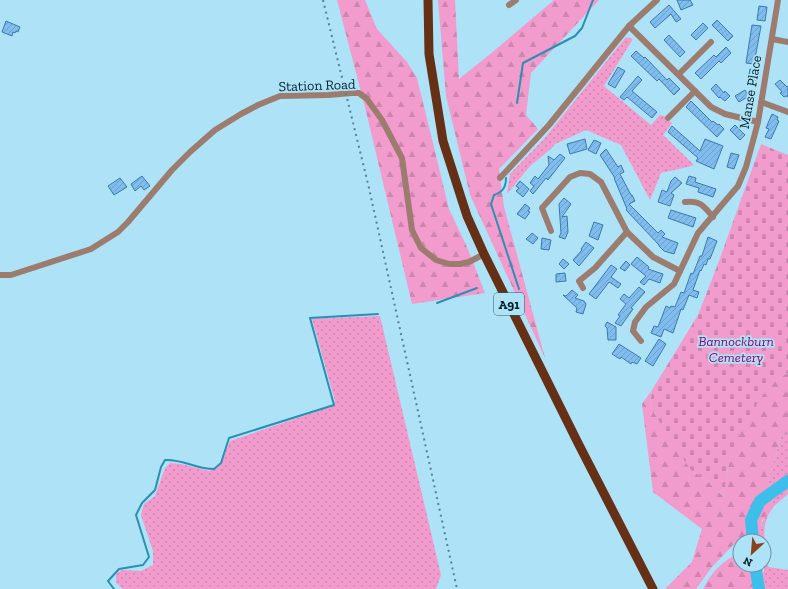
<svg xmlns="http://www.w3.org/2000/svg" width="788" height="589" font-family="'Zilla Slab',serif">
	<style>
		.grass { fill: url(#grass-dots) }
		.forest { fill: url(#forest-firs) }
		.cemetery { fill: url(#cemetery-stones) }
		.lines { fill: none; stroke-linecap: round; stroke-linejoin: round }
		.stream { stroke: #2a90b1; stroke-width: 2 }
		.river { stroke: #3cc0eb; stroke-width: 12 }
		.building { fill: url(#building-hatch); stroke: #3b7aac }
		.minor { stroke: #9c7c6e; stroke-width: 6 }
		.primary { stroke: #653016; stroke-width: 9 }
		.rail { stroke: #588190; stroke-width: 2; stroke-dasharray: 2 4; stroke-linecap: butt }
		.labels { text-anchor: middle; stroke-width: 3.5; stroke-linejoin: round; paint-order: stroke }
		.shield { fill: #aee2f6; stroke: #355a66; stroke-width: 1 }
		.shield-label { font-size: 13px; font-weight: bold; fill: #011f29 }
		.street-label { font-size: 14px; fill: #011f29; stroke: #aee2f6 }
		.park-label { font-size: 14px; font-style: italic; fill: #910069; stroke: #aee2f6 }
	</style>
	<defs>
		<pattern id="grass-dots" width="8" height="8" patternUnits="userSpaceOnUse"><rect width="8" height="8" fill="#f29bcd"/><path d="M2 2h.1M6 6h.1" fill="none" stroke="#ce85b0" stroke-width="1.8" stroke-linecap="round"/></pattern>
		<pattern id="forest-firs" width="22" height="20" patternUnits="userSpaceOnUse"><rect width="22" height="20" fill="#f29bcd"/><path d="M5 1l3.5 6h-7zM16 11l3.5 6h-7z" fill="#ce85b0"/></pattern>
		<pattern id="cemetery-stones" width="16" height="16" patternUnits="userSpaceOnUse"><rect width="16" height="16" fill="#f29bcd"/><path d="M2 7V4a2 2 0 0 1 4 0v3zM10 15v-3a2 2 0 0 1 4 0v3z" fill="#ce85b0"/></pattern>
		<pattern id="building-hatch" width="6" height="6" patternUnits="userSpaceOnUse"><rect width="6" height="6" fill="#81bcee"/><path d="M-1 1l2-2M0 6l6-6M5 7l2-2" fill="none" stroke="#6ea1cc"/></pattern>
	</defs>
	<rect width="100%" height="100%" fill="#aee2f6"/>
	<g class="grass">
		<polygon points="626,37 633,39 604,86 651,125 660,115 664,116 672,123 663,135 693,164 692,166 661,173 650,200 621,145 586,130 555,144 553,147 530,166 507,194 510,174 544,139"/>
		<polygon points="380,316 441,575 436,589 123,589 116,582 116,574 122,570 141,571 153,565 153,551 141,515 144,504 155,496 165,468 170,463 181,464 209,471 219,467 230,441 333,406 335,401 312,319"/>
		<polygon points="788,432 788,478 770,486 768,481 781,437"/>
		<path d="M788,490V494C783,499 776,503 772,509C759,526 766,548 768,567L788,570V589H765L761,583L762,575L764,571V541H760C758,520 771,511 776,493L781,491Z"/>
	</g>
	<g class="forest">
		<polygon points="337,0 365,0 377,29 407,62 417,78 449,209 467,247 485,293 412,304 365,107"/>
		<polygon points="438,0 455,0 459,79 489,55 554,0 599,0 531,73 526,115 538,129 499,169 504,207 545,358 470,195 446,96"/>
		<path d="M788,373V432L781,437L768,481L770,486L788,478V490L781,491L776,493C773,502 770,515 762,520L760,536L746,541H740V543L737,544L735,543L712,567L696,589H665L692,562L702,529L653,492L642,404L652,390L650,406L691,470L704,478L724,497C726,483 727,468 731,454C738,432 765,381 788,373Z"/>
		<path d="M740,552V565H763C764,576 758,578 765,589H703C712,571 722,562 740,552Z"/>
	</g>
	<path class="cemetery" d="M761,144L788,155V373C766,381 738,433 731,455C727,468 726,484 724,497L704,478L691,470L671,441L650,406L652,390L698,315L719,261Z"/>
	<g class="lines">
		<g class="stream">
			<polyline points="517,103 523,63 575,36 582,28 593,0"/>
			<path d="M506,178C506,187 503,192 494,195L491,204L519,289"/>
			<polyline points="437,303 477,288"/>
			<path d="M114,589L108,581L119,569L143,565L149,557L136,515L142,503L155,490L161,467L165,460C183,459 196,469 214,469L221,463L229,438L334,405L310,318L378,314"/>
		</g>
		<g class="river">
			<polyline points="753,541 751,520 760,501 788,481"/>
			<polyline points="755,565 759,589"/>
		</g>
	</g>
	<g class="building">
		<polygon points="677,0 690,0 693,5 681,10"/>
		<polygon points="669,5 681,19 676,22 671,14 655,28 650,22"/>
		<polygon points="759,6 767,7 765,21 757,20"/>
		<polygon points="717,20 733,36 728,41 712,25"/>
		<polygon points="6,21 20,27 18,32 16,31 15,33 13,32 12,36 2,32"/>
		<polygon points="703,23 708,28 696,40 691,35"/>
		<polygon points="752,25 761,26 754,64 746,63"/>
		<polygon points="669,35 685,52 680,57 664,40"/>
		<polygon points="726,47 731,53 721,63 719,61 701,79 695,73 714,55 716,57"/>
		<polygon points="636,51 644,58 645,57 667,80 669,78 680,89 674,95 659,79 657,81 631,56"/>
		<polygon points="618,67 625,71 615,88 608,84"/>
		<polygon points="750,69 757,71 755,86 747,84"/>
		<polygon points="638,76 642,80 632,91 657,112 652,118 627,97 624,100 620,97"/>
		<polygon points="780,80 787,87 788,86 788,97 786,96 784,97 780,93 782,92 775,84"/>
		<polygon points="716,84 724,93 725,91 730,96 725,101 720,97 719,98 711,89"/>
		<polygon points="745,90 749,96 739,102 735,96"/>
		<polygon points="691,101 712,122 713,121 718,125 719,124 724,129 717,137 686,107"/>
		<polygon points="772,114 778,117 777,120 779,121 771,139 765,137 769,129 766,128"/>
		<polygon points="735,125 745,135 740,140 730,130"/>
		<polygon points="672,126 700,151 705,139 723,146 714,169 696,161 698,158 668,132"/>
		<polygon points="585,139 587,149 570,154 567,144"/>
		<polygon points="594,140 601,143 596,154 588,150"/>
		<polygon points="606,149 618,167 621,165 624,172 620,174 631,195 632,195 635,201 629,204 658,233 661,230 665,234 662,237 678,243 674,254 664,251 659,246 659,245 626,210 627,209 614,178 615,178 600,155"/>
		<polygon points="731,153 739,155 734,169 727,167"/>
		<polygon points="560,154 565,158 548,180 546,178 533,194 530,191 534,186 530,183 535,176 538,179 549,165 548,156 554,160"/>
		<polygon points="142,176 150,186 144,190 141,186 135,191 131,184"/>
		<polygon points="689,176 696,178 695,182 716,189 713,197 698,192 699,188 686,184"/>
		<polygon points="675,177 682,183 671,193 674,195 670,206 658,202 662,190 667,192 671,181"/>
		<polygon points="120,178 127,187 114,195 108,186"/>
		<polygon points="520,181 529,189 523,197 516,191 519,188 516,186"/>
		<polygon points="564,198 571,204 562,217 567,216 568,232 565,239 559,237 561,233 559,204"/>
		<polygon points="525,204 530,208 528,211 530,212 525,219 517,214"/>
		<polygon points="671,210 696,218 693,227 668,218"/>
		<polygon points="594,222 603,225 598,240 589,236"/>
		<polygon points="532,233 538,238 533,244 526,239"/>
		<polygon points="708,237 717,241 710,259 708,259 706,265 704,264 701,271 700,270 693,290 699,292 697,298 689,295 683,310 681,309 673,333 664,329 661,337 651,333 654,326 658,327 666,306 670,308 671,306 675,307 681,292 684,293 691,273 693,274 700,256 702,256"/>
		<polygon points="542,238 551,240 549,250 541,249"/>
		<polygon points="586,242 594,248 579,266 573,260 582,250 581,249"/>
		<polygon points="637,257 649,267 648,269 663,274 660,283 649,279 644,285 640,282 646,276 631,264"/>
		<polygon points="563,259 569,264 564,269 559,264"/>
		<polygon points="626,261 630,265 625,271 620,268"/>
		<polygon points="611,265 617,269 611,277 621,284 618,288 609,282 596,299 589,294"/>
		<polygon points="565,273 566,281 556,282 556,274"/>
		<polygon points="639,287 645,292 631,308 633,309 621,326 615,323 620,316 618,315 626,304 620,299 624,294 629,298"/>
		<polygon points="572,290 578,295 575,298 584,301 586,304 583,314 576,312 577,308 563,295 566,296"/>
		<polygon points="607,322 616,327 616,340 608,340 607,328 605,326"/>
		<polygon points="659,339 666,344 653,366 645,361"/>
		<polygon points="619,344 641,358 637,364 632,362 631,364 621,357 620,359 612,354"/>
	</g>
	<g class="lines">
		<g class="minor">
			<polyline points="509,5 516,0"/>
			<polyline points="629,26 711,107 725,114 758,122"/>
			<polyline points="772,39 788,42"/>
			<polyline points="679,74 711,42"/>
			<polyline points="761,102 788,112"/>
			<polyline points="668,118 695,91"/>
			<polyline points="500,178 549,125 629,26 657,0"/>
			<path d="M685,202C700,200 704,206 713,217"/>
			<polyline points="551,231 542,208 570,177 580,173 590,174 601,182 627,232 653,257 680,271"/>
			<polyline points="0,275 11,275 91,249 118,232 128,222 172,170 190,152 215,130 241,114 258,105 280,96 328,95 352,93 359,93 367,99 382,120 402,158 412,230 421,248 436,260 449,264 460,264 469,262 484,254"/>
			<polyline points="583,288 579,281 595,268 627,232"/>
			<polyline points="641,341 633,331 635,322 646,307 674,284 698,233 738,186 746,167 758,122 778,0"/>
		</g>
		<polyline class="primary" points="428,0 429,54 443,141 467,216 484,254 578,443 653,589"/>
		<polyline class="rail" points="323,0 369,188 457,589"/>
	</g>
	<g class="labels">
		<rect class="shield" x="494" y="293" width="30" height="22" rx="3"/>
		<g class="shield-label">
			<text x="509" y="309">A91</text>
		</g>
		<g class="street-label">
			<text transform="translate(317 85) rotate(-2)" y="5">Station Road</text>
			<text transform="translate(750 92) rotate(-80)" y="5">Manse Place</text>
		</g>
		<g class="park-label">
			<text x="736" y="346">Bannockburn<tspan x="736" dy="16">Cemetery</tspan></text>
		</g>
	</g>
	<g transform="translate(752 553) rotate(206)"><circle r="19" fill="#aee2f6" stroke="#6994a4"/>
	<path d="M0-3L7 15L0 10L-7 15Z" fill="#89421f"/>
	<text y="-6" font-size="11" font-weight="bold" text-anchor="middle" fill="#011f29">N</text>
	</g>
</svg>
